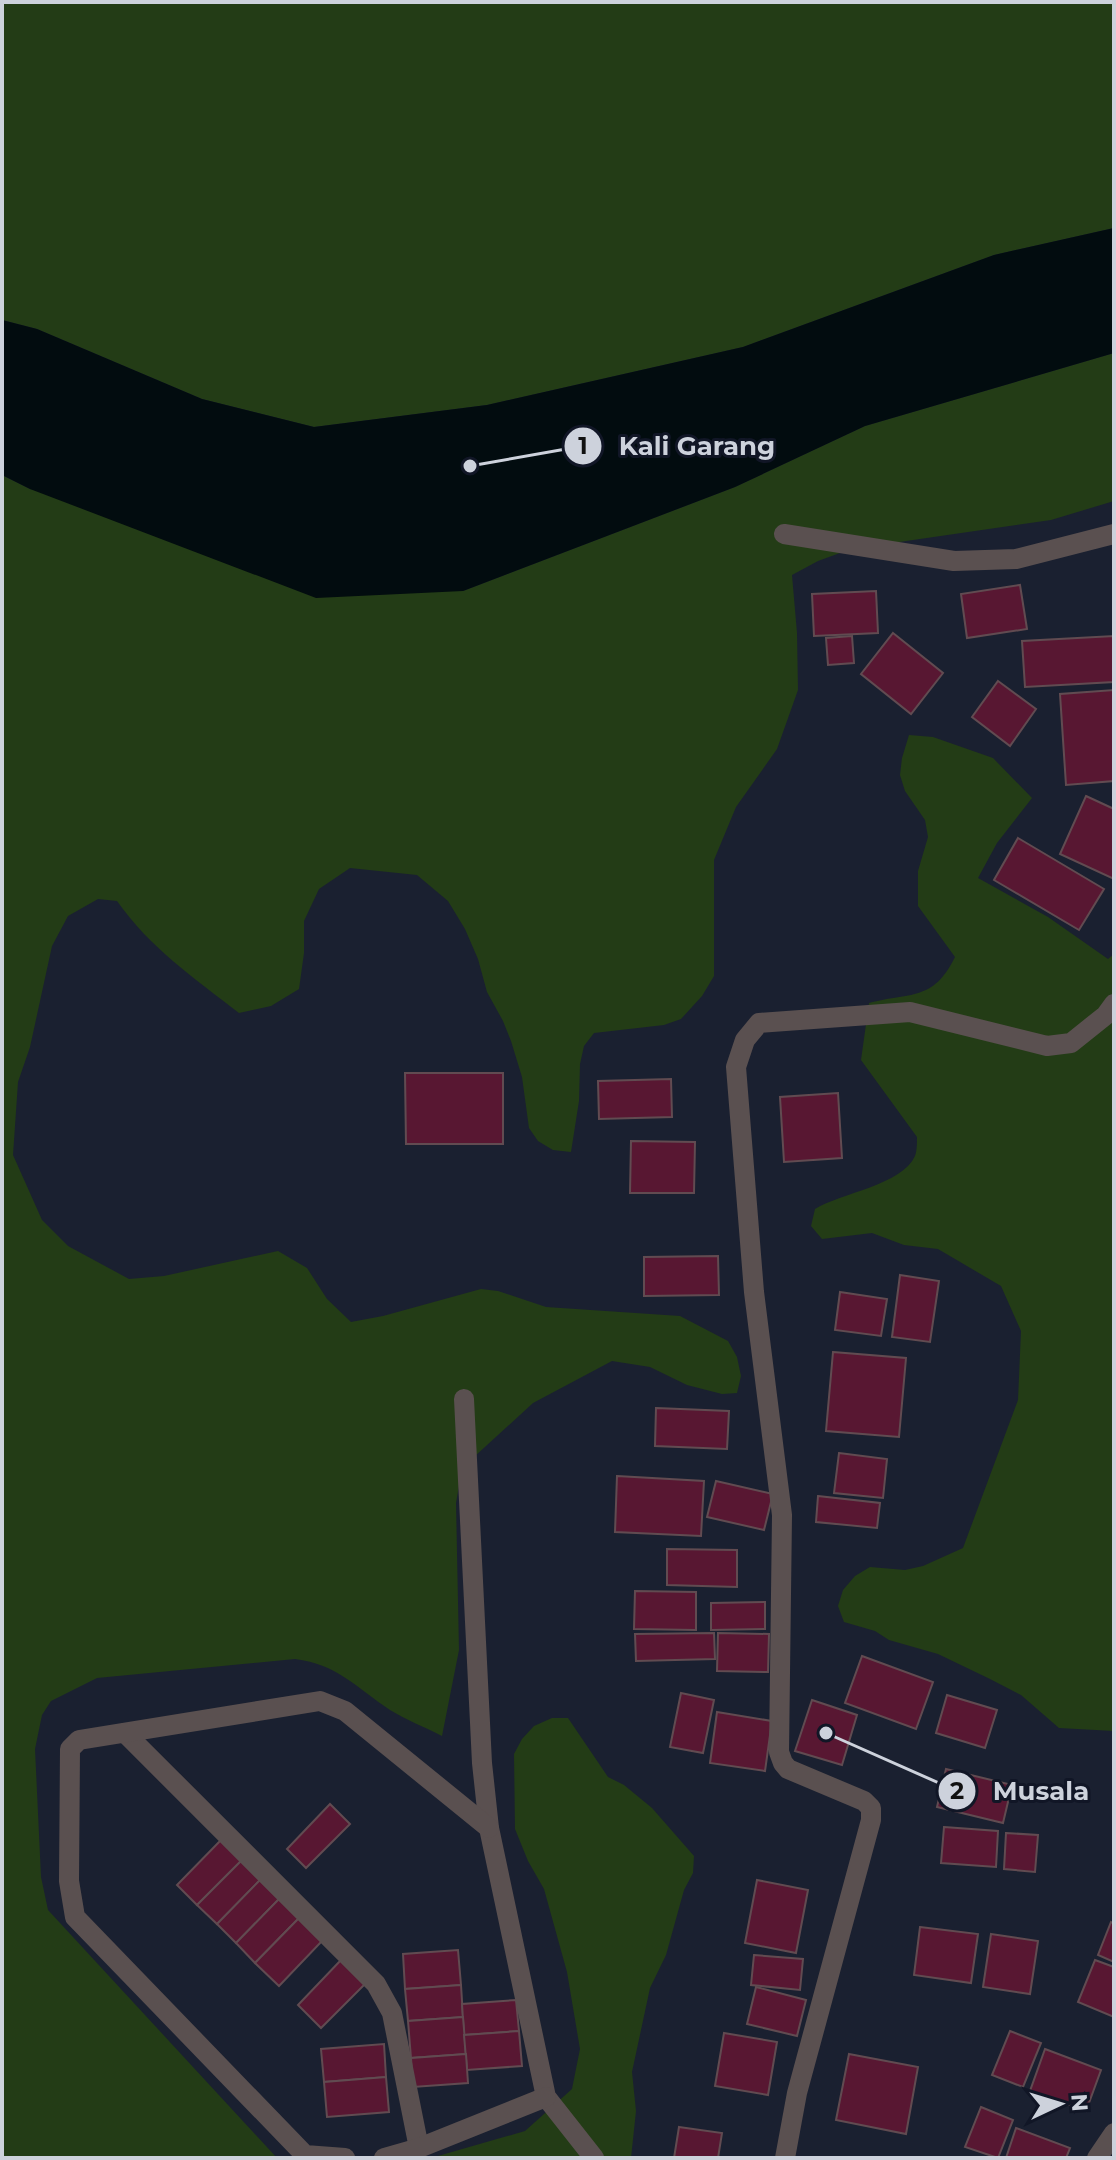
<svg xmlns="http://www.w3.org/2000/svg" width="1116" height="2160" font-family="Montserrat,sans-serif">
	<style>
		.green { fill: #233c16 }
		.water { fill: #020c0f }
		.building { fill: #581732; stroke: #614b51; stroke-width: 2 }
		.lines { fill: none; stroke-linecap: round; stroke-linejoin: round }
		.minor { stroke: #5a5050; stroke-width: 20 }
		.leader { fill: none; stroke: #cdd2dc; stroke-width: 3 }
		.callout-dot { fill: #cdd2dc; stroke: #111626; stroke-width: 3 }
		.mark-label { font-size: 24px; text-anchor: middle; font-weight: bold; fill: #111 }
		.callout-label { font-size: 26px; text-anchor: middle; font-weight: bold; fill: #cdd2dc; stroke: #111626; stroke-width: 6; stroke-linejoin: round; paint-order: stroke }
	</style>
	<rect width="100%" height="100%" fill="#1a2030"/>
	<g class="green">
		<polygon points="2,2 1114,2 1114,228 994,255 743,347 487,405 314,427 202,399 37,329 2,320"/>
		<path d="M1114,353V501L1051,520L851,549L818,561L792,575L797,633L798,690L777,749L736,807L714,860V976L702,996L681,1019L664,1025L594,1033L584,1046L580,1064L579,1101L571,1152L553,1150L538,1141L529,1128L522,1077L511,1041L503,1021L487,992L478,959L465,929L448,901L417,875L350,868L319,889L304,921V953L299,989L271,1006L239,1013C194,978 150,948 117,901L98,899L68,916L52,946L30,1047L18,1082L13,1155L42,1220L68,1246L129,1279L164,1276L278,1251L307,1268L327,1299L351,1322L383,1316L481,1289L498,1291L546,1307L680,1316L728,1341L737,1357L741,1376L737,1393L722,1394L687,1385L650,1367L612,1361L533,1403L462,1468L456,1503L459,1650L442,1736C425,1727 406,1720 390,1710C357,1688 337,1664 295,1659L97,1678L51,1701L42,1715L35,1749L41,1877L48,1910L277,2158H2V475L30,489L463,591L735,487L865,426Z"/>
		<path d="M909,735L933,737L993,758L1032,798L997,843L978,878L1048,917L1108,959L1114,954V1731L1059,1728L1021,1695L990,1679L938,1654L889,1640L875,1631L844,1622L838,1606L843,1590L855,1576L870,1567L905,1570L923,1566L963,1548L1018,1400L1021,1331L1001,1286L938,1249L904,1245L872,1233L822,1239L811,1226L815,1209C841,1193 902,1185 915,1156C917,1151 917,1143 917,1137L861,1060L869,1003C910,992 933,1002 955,957L918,906V871L928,837L925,820L905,791L900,775L902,758Z"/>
		<polygon points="552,1718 568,1718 608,1777 624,1785 652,1808 694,1856 693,1873 684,1890 666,1955 650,1988 632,2072 636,2111 631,2158 431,2158 525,2131 572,2089 580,2049 567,1972 544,1889 528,1861 515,1829 514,1754 522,1739 534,1726"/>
	</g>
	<polygon class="water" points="1114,228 1114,353 865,426 735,487 463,591 316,598 30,489 2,475 2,320 37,329 202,399 314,427 487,405 743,347 994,255"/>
	<g class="building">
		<polygon points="1020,585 1027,629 967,638 961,594"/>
		<polygon points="876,591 878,633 814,636 812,594"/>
		<polygon points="893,633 943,673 911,714 861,674"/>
		<polygon points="852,636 854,663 828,665 826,638"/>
		<polygon points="1114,636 1114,682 1025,687 1022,641"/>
		<polygon points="998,681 1036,709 1010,746 972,717"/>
		<polygon points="1114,690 1114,781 1066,785 1060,694"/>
		<polygon points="1086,796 1114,809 1114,879 1060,854"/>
		<polygon points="1018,838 1104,889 1079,930 994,880"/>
		<polygon points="405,1073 503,1073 503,1144 406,1144"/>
		<polygon points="671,1079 672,1117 599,1119 598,1081"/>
		<polygon points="838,1093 842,1158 784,1162 780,1097"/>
		<polygon points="631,1141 695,1142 694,1193 630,1193"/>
		<polygon points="718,1256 719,1295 644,1296 644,1257"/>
		<polygon points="900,1275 939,1281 930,1342 892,1337"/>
		<polygon points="840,1292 887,1299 881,1336 835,1330"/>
		<polygon points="833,1352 906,1358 899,1437 826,1431"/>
		<polygon points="656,1408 729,1411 727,1449 655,1446"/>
		<polygon points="839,1453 887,1459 883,1498 834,1493"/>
		<polygon points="617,1476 704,1481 701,1536 615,1532"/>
		<polygon points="716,1481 773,1494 764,1530 707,1517"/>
		<polygon points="818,1496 880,1503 877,1528 816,1522"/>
		<polygon points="667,1549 737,1550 737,1587 667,1585"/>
		<polygon points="635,1591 696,1592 696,1630 634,1629"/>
		<polygon points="765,1602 765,1629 711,1630 711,1603"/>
		<polygon points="714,1633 715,1659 636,1661 635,1634"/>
		<polygon points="718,1633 769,1634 768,1672 717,1671"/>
		<polygon points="862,1656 933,1682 916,1729 845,1703"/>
		<polygon points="681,1693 714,1700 703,1753 670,1747"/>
		<polygon points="947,1695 997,1710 985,1748 936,1733"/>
		<polygon points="812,1700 857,1715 842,1765 795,1751"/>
		<polygon points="717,1712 772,1721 765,1771 710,1763"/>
		<polygon points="946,1769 1012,1785 1003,1823 937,1807"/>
		<polygon points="330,1804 350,1824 306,1868 287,1849"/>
		<polygon points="944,1827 998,1831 996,1867 941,1863"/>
		<polygon points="1006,1833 1038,1835 1035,1872 1004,1869"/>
		<polygon points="221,1840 241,1861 197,1905 177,1885"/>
		<polygon points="241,1861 260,1880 217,1924 197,1905"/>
		<polygon points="260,1880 279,1899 236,1943 217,1924"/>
		<polygon points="757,1880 808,1890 796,1953 745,1943"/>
		<polygon points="279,1899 299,1918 255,1963 236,1943"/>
		<polygon points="299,1918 322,1941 279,1986 255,1963"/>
		<polygon points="1111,1922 1114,1924 1114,1962 1098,1955"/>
		<polygon points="920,1927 978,1934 971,1983 914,1975"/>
		<polygon points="991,1934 1038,1941 1030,1994 983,1987"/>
		<polygon points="458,1950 461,1985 405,1989 403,1954"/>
		<polygon points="754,1955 803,1959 800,1990 751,1985"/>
		<polygon points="341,1960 365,1984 321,2028 298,2005"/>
		<polygon points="1095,1960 1114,1967 1114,2017 1078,2002"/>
		<polygon points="461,1985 463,2017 408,2021 405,1989"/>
		<polygon points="756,1987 806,2000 797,2036 747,2024"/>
		<polygon points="516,2000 519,2031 464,2035 462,2004"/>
		<polygon points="463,2017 466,2054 411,2058 408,2021"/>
		<polygon points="519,2031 522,2066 467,2070 464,2035"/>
		<polygon points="1010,2031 1041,2043 1023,2087 992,2075"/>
		<polygon points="724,2033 777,2042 768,2095 715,2086"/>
		<polygon points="384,2044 386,2077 324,2082 321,2049"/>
		<polygon points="1045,2049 1101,2070 1086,2111 1030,2091"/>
		<polygon points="466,2054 468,2083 413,2087 411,2058"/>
		<polygon points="849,2054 918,2067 906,2134 836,2120"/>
		<polygon points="386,2077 389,2112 327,2117 324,2082"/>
		<polygon points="981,2107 1013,2120 998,2158 965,2147"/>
		<polygon points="679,2127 722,2133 718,2158 674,2158"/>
		<polygon points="1016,2128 1070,2148 1066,2158 1006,2158"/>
	</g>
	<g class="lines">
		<g class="minor">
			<polyline points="784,534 954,561 1016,559 1114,534"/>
			<polyline points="464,1399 482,1763 489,1828 546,2097 594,2158"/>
			<polyline points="125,1733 376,1984 392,2013 419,2148"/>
			<polyline points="345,2158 305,2155 75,1917 69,1881 70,1749 79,1740 320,1701 345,1711 489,1828"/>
			<polyline points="384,2158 419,2148 546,2097"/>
			<polyline points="785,2158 797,2093 871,1820 871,1808 864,1801 788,1769 783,1763 779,1752 782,1515 754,1292 736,1067 745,1040 759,1023 910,1012 1047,1046 1071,1043 1106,1015 1114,1004"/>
			<polyline points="1097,2158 1114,2133"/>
		</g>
	</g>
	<path class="leader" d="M470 466L583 446M826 1733L957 1791"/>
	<g class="callout-dot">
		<circle cx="470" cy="466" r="8"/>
		<circle cx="826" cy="1733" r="8"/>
		<circle cx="583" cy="446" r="20"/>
		<circle cx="957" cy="1791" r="20"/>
	</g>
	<g class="mark-label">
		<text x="583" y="454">1</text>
		<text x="957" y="1799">2</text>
	</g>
	<g class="callout-label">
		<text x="697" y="455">Kali Garang</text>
		<text x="1041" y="1800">Musala</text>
	</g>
	<rect width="1116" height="2160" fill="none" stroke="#cdd2dc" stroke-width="8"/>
	<g transform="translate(1060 2104) rotate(86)" stroke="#111626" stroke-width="6" paint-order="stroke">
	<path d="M0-6L14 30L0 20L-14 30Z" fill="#cdd2dc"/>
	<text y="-12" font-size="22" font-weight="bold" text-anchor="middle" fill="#cdd2dc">N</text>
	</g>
</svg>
